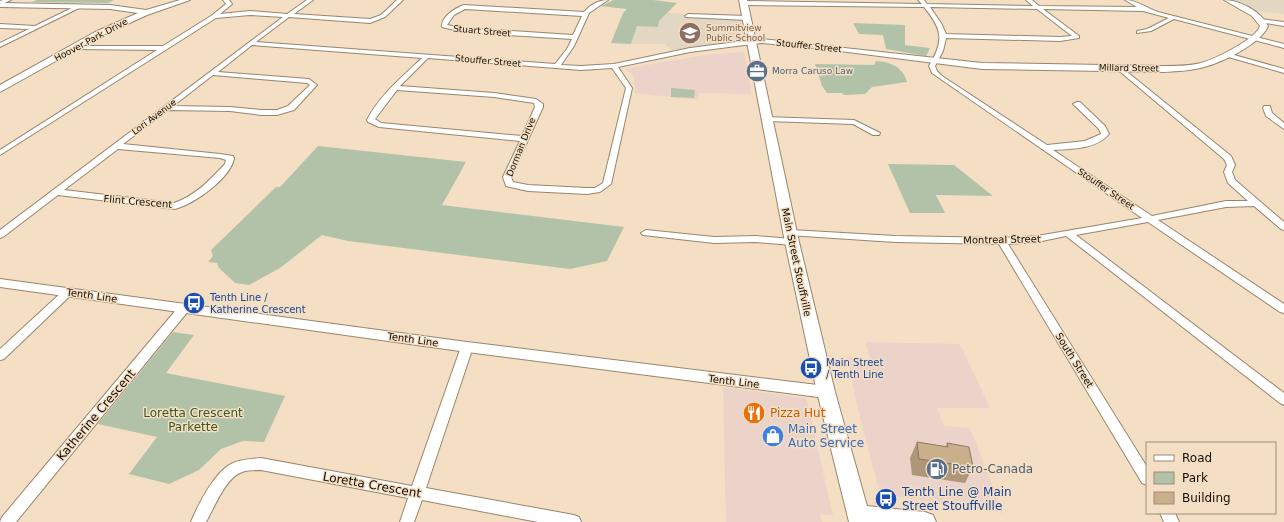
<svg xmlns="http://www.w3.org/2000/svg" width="1284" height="522" font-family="'DejaVu Sans',sans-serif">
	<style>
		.commercial { fill: #ebd3c9 }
		.education { fill: #e2d7c3 }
		.green { fill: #b2c2a8 }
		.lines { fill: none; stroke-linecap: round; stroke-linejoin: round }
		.minor-casing { stroke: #98856c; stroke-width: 2 }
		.tertiary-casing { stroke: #98856c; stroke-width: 2 }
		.secondary-casing { stroke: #98856c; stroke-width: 2 }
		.minor { fill: #fff; fill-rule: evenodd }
		.tertiary { fill: #fff; fill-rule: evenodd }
		.secondary { fill: #fff; fill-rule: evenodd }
		.wall { fill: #ae9678 }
		.building { fill: #caaf8c; stroke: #8d7a62 }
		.labels { text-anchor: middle; stroke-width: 3; stroke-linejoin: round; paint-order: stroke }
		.far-education-label { font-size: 9px; fill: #785e54; stroke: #f4dfc4; text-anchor: start }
		.far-street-label { font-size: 9px; fill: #150e06; stroke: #f4dfc4 }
		.far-service-label { font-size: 9px; fill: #4e5e75; stroke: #f4dfc4; text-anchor: start }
		.street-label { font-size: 10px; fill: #150e06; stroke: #f4dfc4 }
		.transit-label { font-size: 10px; fill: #164399; stroke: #f4dfc4; text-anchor: start }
		.near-park-label { font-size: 12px; fill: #395621; stroke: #f4dfc4 }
		.near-food-label { font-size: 12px; fill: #c56008; stroke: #f4dfc4; text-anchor: start }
		.near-street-label { font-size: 12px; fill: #150e06; stroke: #f4dfc4 }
		.near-shop-label { font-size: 12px; fill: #366cbe; stroke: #f4dfc4; text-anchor: start }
		.near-service-label { font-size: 12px; fill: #4e5e75; stroke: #f4dfc4; text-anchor: start }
		.near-transit-label { font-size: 12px; fill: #164399; stroke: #f4dfc4; text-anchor: start }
	</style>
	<rect width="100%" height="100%" fill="#f4dfc4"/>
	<g class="commercial">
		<polygon points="744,52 752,94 699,93 698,100 635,93 634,76 625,69 704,55"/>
		<polygon points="865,342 960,344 990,408 937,408 944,426 970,428 1003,513 880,494 857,405 847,357 870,359"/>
		<polygon points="723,387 806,398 833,515 820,514 822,522 726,522"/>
	</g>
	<g class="education">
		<polygon points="1234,0 1284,0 1284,14 1255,11"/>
		<polygon points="667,13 741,16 747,40 672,50 665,44 631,44 637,26 659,21"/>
	</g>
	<g class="green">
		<polygon points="37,0 114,0 108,3 32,2"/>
		<polygon points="614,0 653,0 677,3 659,21 658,27 637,26 631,44 611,43 623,13 627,9 600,6"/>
		<polygon points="853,23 905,25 905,45 930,48 926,56 886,49 883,35 859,34"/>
		<path d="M876,61C891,62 903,67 907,82L872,87L865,94L844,95L842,93H827L822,86L815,64L874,65Z"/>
		<polygon points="671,88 695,90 694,98 671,97"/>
		<polygon points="318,146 466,162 442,205 624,227 607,261 570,269 348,241 322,235 280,268 249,285 235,283 219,268 217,263 208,262 213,256 211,250 276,187 280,187"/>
		<polygon points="888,164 954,165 993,196 936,195 945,213 910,213"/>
		<polygon points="173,332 194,335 166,373 285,396 264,442 243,441 221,449 199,470 169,484 129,474 157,437 98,424"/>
	</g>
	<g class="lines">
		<g class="minor-casing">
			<g id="minor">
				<polygon points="3,0 11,0 0,5 0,1"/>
				<path d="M223,0H229L232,4L220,14L250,11L287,14L307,0H313L294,14L370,19L381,15L397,0H403L385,17L370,23L289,17L256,42L555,64L567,49L572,39L463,32L442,27C441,17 455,8 464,5L584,12C590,5 598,0 608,0L589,13L574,46L561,65L581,66L614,64L690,48L752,40L755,42L752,44L690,52L618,67L632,88L611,184L600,192L587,194L528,191L506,186L503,177L520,141L379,127L368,122L367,120C379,96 403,76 422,58L252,45L218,72L309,79L317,85L294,110L277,115H261L230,111L168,110L123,144L220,154L233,156L234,158C231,178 194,204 175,209L58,195L3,237L0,238V230L283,17L250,15L216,18L0,155V150L157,50L76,49L74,48V46H163L211,16L226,4ZM465,9L582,16L573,35L463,28L447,25L454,15ZM428,58L581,70L612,68L626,88L603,183L595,188H587L528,185L513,182L511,177L543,107V104L536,99L494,93L400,86ZM213,75L307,83L310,85L288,106L277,110H261L230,107L173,106ZM397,90L494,97L534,103L535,107L522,136L381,123L375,119ZM118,149L220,158L226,160L225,164C210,180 195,196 174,203L64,190Z"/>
				<path d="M918,0H924L927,4L1033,6L1026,0H1032L1039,6L1137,7L1125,0C1136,0 1147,8 1158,12L1284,44V48L1174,19L1151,31L1137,33V31L1147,29L1169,18L1143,11L1043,9L1079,36V38L1060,41L946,38L943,51L935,66L937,71L942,76L1047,145L1085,141L1101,134L1099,129L1073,104L1077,102H1080L1105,126L1109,134C1097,149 1071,149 1053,150L1152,216L1226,201H1248L1228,183L1224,172L1227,165L1224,159L1117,69V67H1121L1231,156L1235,165L1232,172L1235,180L1284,222V230L1281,229L1254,206L1226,207L1158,220L1284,304V313L1280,312L1148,222L1076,235L1284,393V405L1280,403L1066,236L1037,242L1008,244L1147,467V485L1142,483L999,244L895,242L788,235L786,233L791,230L895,236L1002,238L1037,236L1142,218L932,73L929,66C944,41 943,30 924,7L744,5L741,3L744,1L922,4ZM930,7L1037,9L1072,36L1060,37L946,34L941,23Z"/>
				<polygon points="78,5 83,6 0,47 0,43 29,29 0,28 0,24 35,26"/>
				<polygon points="688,14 747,16 750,18 747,20 686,17 685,16"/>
				<polygon points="1261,19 1284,22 1284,26 1259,22 1259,20"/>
				<polygon points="1227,53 1284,69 1284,73 1225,56 1224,55"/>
				<polygon points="1264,106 1270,106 1272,113 1284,123 1284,129 1266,116 1263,108"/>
				<polygon points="764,117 854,120 880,133 879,135 873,135 853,124 767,121 763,119"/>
				<polygon points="646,230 714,237 756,236 792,239 797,242 792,245 756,242 714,243 643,235 641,233"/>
				<polygon points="68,289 72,290 73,292 72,294 4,359 0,360 0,349 64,290"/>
				<polygon points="185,303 189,304 190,307 189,310 16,522 0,522 2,517 181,304"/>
				<path d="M467,343L471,344L473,347L426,488L574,515L579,517L581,522H538L422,500L414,522H400L408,498L261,470C255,470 248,470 242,472C226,477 214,508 206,522H191C198,505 214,473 231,464C240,459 251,459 261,458L412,486L461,347L463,344Z"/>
				<polygon points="1160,513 1175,513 1179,522 1164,522"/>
			</g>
		</g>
		<g class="tertiary-casing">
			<g id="tertiary">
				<polygon points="180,0 190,0 147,15 101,36 0,92 0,85 95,32 138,13 110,9 0,7 0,3 110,5 146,10"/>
				<path d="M1224,0C1239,0 1261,11 1268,26C1262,43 1221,63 1204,67C1191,71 1177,71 1164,72L982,69L816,48L762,43L752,44L748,42L752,40L762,39L982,63L1164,66C1176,66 1189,66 1201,63C1215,59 1255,40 1260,26L1252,16Z"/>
				<polygon points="0,279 467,342 826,386 832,388 834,392 832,396 826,398 467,352 0,287"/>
			</g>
		</g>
		<g class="secondary-casing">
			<polygon id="secondary" points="739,0 747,0 799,242 835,392 867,506 925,512 933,515 936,522 849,522 817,392 785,242"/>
		</g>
		<use href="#minor" class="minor"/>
		<use href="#tertiary" class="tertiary"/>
		<use href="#secondary" class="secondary"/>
	</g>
	<polygon class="wall" points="917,442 946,447 947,443 973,467 965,483 912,475 910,458"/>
	<polygon class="building" points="917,442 948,447 947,443 969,447 973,467 919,459"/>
	<defs>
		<g id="school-disc" transform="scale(1.15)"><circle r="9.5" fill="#8d6e63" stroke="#f4dfc4"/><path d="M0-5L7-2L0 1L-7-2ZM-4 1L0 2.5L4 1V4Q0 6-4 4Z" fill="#fff"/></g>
		<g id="office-disc" transform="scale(1.15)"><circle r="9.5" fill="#5c6f8a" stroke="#f4dfc4"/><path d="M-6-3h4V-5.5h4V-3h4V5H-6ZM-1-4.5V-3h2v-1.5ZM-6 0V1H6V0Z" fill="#fff"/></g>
		<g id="bus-disc" transform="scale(1.15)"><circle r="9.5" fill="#1a4fb4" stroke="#f4dfc4"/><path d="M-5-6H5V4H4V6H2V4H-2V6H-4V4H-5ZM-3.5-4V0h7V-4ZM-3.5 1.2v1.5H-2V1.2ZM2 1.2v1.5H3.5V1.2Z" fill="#fff"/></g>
		<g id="restaurant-disc" transform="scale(1.15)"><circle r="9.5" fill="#e8710a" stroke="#f4dfc4"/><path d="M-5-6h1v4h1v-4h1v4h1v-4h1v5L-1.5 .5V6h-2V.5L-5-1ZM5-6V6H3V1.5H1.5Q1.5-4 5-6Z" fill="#fff"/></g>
		<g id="shop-disc" transform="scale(1.15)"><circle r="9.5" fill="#3f7fe0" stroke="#f4dfc4"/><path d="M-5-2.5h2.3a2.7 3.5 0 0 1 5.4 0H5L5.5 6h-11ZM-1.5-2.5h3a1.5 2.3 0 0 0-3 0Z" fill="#fff"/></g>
		<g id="fuel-disc" transform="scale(1.15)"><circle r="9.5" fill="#5c6f8a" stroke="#f4dfc4"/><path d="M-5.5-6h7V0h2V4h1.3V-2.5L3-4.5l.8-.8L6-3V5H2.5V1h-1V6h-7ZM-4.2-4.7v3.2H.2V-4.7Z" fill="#fff"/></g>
	</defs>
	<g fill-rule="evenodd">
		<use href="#school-disc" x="690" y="33"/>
		<use href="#office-disc" x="757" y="71"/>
		<use href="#bus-disc" x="194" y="303"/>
		<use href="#bus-disc" x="811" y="368"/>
		<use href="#restaurant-disc" x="754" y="413"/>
		<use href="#shop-disc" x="773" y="436"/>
		<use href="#fuel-disc" x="937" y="469"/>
		<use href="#bus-disc" x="886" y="499"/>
	</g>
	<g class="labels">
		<g class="far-education-label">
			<text x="706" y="31">Summitview<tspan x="706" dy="10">Public School</tspan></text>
		</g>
		<g class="far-street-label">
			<text transform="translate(482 31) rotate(5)" y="3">Stuart Street</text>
			<text transform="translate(91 40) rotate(-28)" y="3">Hoover Park Drive</text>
			<text transform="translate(809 46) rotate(6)" y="3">Stouffer Street</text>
			<text transform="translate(488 61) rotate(5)" y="3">Stouffer Street</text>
			<text transform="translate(1129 68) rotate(1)" y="3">Millard Street</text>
			<text transform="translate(154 117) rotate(-37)" y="3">Lori Avenue</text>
			<text transform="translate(521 147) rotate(-68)" y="3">Dorman Drive</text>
			<text transform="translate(1106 189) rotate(34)" y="3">Stouffer Street</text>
		</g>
		<g class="far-service-label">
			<text x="772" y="74">Morra Caruso Law</text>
		</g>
		<g class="street-label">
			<text transform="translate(138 201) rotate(5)" y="4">Flint Crescent</text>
			<text transform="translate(1002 239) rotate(-1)" y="4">Montreal Street</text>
			<text transform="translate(797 262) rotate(78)" y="4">Main Street Stouffville</text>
			<text transform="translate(92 295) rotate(8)" y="4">Tenth Line</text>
			<text transform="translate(413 339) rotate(8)" y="4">Tenth Line</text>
			<text transform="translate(1075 360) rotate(58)" y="4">South Street</text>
			<text transform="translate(734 381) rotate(7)" y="4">Tenth Line</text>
		</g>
		<g class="transit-label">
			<text x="210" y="301">Tenth Line /<tspan x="210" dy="12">Katherine Crescent</tspan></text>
			<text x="826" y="366">Main Street<tspan x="826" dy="12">/ Tenth Line</tspan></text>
		</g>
		<g class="near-park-label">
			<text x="193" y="417">Loretta Crescent<tspan x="193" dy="14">Parkette</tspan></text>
		</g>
		<g class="near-food-label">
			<text x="770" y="417">Pizza Hut</text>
		</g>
		<g class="near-street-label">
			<text transform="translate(96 415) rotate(-50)" y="4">Katherine Crescent</text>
			<text transform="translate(372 485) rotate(10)" y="4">Loretta Crescent</text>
		</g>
		<g class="near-shop-label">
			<text x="788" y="433">Main Street<tspan x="788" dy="14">Auto Service</tspan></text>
		</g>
		<g class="near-service-label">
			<text x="952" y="473">Petro-Canada</text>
		</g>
		<g class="near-transit-label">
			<text x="902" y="496">Tenth Line @ Main<tspan x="902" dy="14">Street Stouffville</tspan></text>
		</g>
	</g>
	<rect x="1146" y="442" width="130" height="72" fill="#f4dfc4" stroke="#9b8b78"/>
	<rect x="1154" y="455" width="20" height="6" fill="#ffffff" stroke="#9b8b78"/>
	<text x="1182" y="462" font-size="12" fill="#150e06">Road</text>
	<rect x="1154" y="472" width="20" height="12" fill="#b2c2a8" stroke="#9b8b78"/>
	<text x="1182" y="482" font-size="12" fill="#150e06">Park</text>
	<rect x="1154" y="492" width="20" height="12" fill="#caaf8c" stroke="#9b8b78"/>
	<text x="1182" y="502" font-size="12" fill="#150e06">Building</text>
</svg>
